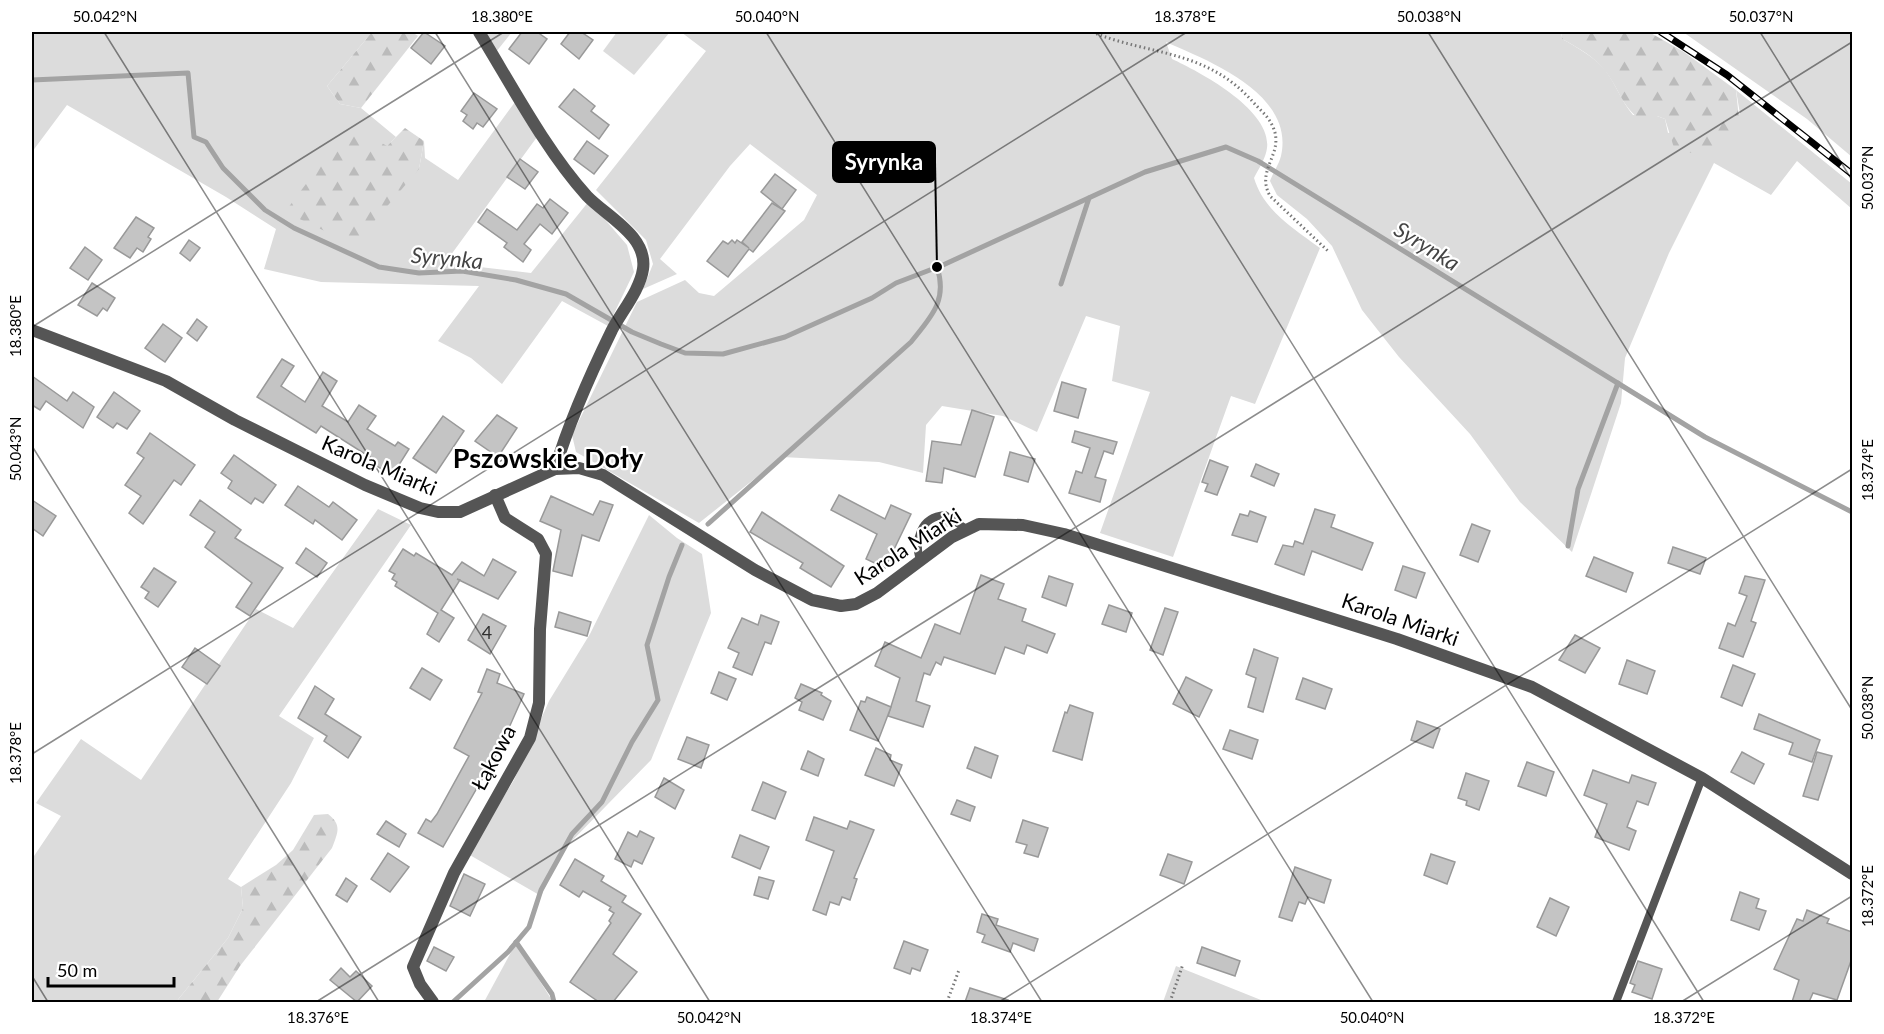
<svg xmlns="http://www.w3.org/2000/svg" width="1884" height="1034" font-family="Lato,sans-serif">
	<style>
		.grass { fill: #dcdcdc }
		.forest { fill: url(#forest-firs) }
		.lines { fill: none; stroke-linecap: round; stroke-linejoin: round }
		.stream { stroke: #a3a3a3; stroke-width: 5 }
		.building { fill: #c4c4c4; stroke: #999; stroke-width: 1.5 }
		.path { stroke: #777; stroke-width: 3; stroke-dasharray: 1.5 3; stroke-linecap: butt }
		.service { stroke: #555; stroke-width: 8 }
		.minor { stroke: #555; stroke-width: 12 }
		.tertiary { stroke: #555; stroke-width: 12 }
		.rail-casing { stroke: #000; stroke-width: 7 }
		.rail { stroke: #fff; stroke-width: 4.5; stroke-dasharray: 14; stroke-linecap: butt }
		.ticks { fill: none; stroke: #000; stroke-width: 1.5; stroke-opacity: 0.45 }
		.labels { text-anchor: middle; stroke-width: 4.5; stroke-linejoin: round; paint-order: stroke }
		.number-label { font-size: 18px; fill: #313131 }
		.street-label { font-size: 21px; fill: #000; stroke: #fff }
		.water-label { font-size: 22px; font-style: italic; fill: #444; stroke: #fff }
		.district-label { font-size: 27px; font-weight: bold; fill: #000; stroke: #fff }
		.leader { fill: none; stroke: #000; stroke-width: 2 }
		.callout-dot { fill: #000; stroke: #fff; stroke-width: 2 }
		.callout { fill: #000; stroke: #000; stroke-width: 2 }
		.callout-label { font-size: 22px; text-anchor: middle; font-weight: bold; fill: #fff }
		.neatline { fill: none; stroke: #000; stroke-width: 2 }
		.ticks-label { font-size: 15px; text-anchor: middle; fill: #000 }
	</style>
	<defs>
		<pattern id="forest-firs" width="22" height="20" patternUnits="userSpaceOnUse" patternTransform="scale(1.5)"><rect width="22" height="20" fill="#dcdcdc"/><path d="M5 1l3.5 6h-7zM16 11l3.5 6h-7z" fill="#bbb"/></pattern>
	</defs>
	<rect width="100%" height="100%" fill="#fff"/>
	<g class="grass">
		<polygon points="32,32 372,32 327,86 340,104 361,108 396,137 387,146 419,169 424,141 425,158 458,180 515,102 537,137 445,263 531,273 589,201 627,245 634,272 608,326 562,301 502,384 471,358 438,341 479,286 321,282 264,269 276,229 226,197 67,105 32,152"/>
		<polygon points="485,32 512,32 496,52"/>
		<polygon points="617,32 670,32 634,75 603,51"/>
		<path d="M681,32H1561L1562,39C1577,47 1594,57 1605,70C1616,84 1621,101 1633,115L1657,116L1665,119L1668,133L1740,114L1736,90L1852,184V209L1797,161L1771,195L1714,163L1669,253L1625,358L1621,403L1572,552L1520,502L1470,434L1399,357L1362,310L1332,246L1307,219L1277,195L1270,181C1273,173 1279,164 1281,156C1295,94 1209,61 1166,42L1172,59C1200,72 1272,110 1267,148C1266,158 1258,170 1254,178C1264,211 1293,228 1320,248L1255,404L1231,396L1173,557L1100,533L1150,392L1112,381L1120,326L1086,316L1037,432L1003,416L942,406L926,425L923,473L879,462L782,457L699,523L576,452L572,435L637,302L685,280L699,293L714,296L804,220L817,195L750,144L730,166L660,259L677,274L643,289L653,264L646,240L596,190L706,51Z"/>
		<polygon points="1683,32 1852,32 1852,157 1807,119"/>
		<polygon points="378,509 411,525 279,716 314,738 291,783 228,879 241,887 243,908 228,938 176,1002 32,1002 32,859 61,816 36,803 81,739 141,780 256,609 293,628"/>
		<polygon points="649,515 677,538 702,554 711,613 651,760 564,849 541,896 468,854 514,780 549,701 590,634"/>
		<polygon points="941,520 952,524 928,541 923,540 923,535"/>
		<polygon points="516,943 553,1002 484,1002"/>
		<polygon points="1176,966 1266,1002 1163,1002"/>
	</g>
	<g class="forest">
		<polygon points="372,32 412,32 418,36 361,108 340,104 327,86"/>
		<path d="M1561,32H1649L1684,52L1736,90L1740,128C1725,150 1700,156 1675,151L1665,119L1657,116L1642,121C1620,105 1620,89 1605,71C1595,57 1577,47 1562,39Z"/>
		<polygon points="350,125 387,146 405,128 424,141 419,169 354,245 285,212"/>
		<path d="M328,814C342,825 338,832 332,848L240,966L217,1002H176L228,938L243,908L241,887L276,865L293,850L314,815Z"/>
	</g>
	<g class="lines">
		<g class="stream">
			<polyline points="32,80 188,73 194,137 206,142 223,168 265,210 294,228 379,267 419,273 462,271 516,280 566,294 632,332 661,344 685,353 723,354 785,337 872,298 896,283 943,265 1145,172 1226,147 1258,161 1705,437 1852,512"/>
			<polyline points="1061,284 1089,198"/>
			<path d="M708,524L911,342C931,317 948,301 937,267"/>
			<polyline points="1568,546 1578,489 1618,383"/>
			<polyline points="516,942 552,994 554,1002"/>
			<polyline points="453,1002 508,952 529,927 541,890 572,834 602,802 632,742 658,700 647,645 669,577 682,545"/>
		</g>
	</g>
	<g class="building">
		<polygon points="424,32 445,46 431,64 411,48"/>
		<polygon points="522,32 537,32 547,39 529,64 509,49"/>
		<polygon points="570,32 581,32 593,40 579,59 561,44"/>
		<polygon points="574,89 595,106 591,111 609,125 599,139 559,107"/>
		<polygon points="474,93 497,109 483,127 477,123 473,129 463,121 467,115 461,111"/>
		<polygon points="587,141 608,156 594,174 574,159"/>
		<polygon points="520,159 538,172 525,189 507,177"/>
		<polygon points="775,174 796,190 782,209 761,192"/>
		<polygon points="550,199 568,213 552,234 540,224 524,244 531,250 523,262 504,247 507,243 478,222 487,209 517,230 537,204 543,208"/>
		<polygon points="772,203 785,211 753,252 749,249 728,277 707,261 723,241 728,244 732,240 735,243 737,240 749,248 742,242"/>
		<polygon points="136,217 154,228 148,237 151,239 143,252 137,248 130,258 114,248"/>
		<polygon points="189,240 200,248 190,261 180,253"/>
		<polygon points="85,247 102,260 88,280 70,268"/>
		<polygon points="92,283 115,298 107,311 103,308 97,316 78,305"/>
		<polygon points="197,319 207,327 197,341 187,333"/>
		<polygon points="163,324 182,338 165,362 145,348"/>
		<polygon points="282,359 294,366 281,386 305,402 323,372 337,381 322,406 348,422 359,405 376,416 367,429 395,446 398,442 409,449 392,476 371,462 373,459 321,426 316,433 257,397"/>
		<polygon points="32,376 67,401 73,392 94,407 83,428 46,401 40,410 32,405"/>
		<polygon points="1062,382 1086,389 1078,418 1054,411"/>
		<polygon points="114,392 140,411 127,429 117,423 113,428 97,417"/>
		<polygon points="972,410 994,417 975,477 944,468 942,483 926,481 932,441 961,445"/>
		<polygon points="497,415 517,428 498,457 475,441"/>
		<polygon points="443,416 464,431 436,473 413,458"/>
		<polygon points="1075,431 1117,442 1113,454 1104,451 1095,477 1106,480 1100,502 1069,493 1076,471 1082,473 1090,448 1072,442"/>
		<polygon points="150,433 195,465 181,485 174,480 143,524 129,513 141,496 125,485 144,458 137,453"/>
		<polygon points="1010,452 1035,459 1028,482 1004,475"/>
		<polygon points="234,455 276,485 263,503 255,498 251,504 228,488 232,481 221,473"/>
		<polygon points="1210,460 1228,467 1217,495 1205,491 1208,484 1202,482"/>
		<polygon points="1256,464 1279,474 1274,486 1251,476"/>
		<polygon points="298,486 329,507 333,502 357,520 342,540 315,520 313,524 285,505"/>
		<polygon points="839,495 885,519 891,505 911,514 885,568 866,559 877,534 831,510"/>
		<polygon points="551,496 593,515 600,501 613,505 599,541 582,535 572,576 553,571 561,530 540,521"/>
		<polygon points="32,500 56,516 43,536 32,528"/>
		<polygon points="200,500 241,530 235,538 283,568 250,616 236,607 252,583 205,547 215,532 190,515"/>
		<polygon points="1315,509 1335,515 1331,527 1373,543 1362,570 1312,551 1304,575 1275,564 1283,545 1293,547 1295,541 1303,544"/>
		<polygon points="1250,511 1266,517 1257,542 1232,535 1240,514 1248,516"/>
		<polygon points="762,512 844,566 831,587 800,568 803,563 750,532"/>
		<polygon points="1472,524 1490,531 1478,562 1460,555"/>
		<polygon points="1673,547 1706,558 1700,574 1668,563"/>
		<polygon points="306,548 327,563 317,577 296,563"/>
		<polygon points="403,549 414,556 416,553 452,575 462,562 484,576 493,559 516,572 498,599 457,579 460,580 441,610 454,618 439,642 427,634 438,613 395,586 397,582 392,579 395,574 389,571"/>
		<polygon points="1594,557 1633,573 1626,592 1586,576"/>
		<polygon points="1403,566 1425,573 1416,598 1395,590"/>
		<polygon points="154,568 176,582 158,607 145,598 149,592 141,587"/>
		<polygon points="981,575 1004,584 998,599 1026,609 1022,621 1055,634 1047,653 1027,645 1024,654 1005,647 995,674 944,657 941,665 936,662 930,675 924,673 916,701 930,706 923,727 888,716 900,678 875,666 885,642 921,658 935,624 960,634"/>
		<polygon points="1049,576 1073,584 1066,606 1042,597"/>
		<polygon points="1745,576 1765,580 1751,621 1756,623 1743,657 1719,648 1728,623 1735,626 1747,596 1739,593"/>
		<polygon points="1109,605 1132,613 1126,632 1102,624"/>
		<polygon points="1165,608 1178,612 1163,655 1150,650"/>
		<polygon points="559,612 591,622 587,636 555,627"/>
		<polygon points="483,614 506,626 490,654 468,640"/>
		<polygon points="761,615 779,622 771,644 765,642 752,675 733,667 739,653 728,648 742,618 758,625"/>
		<polygon points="1575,635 1600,648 1585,673 1559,660"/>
		<polygon points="195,648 220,666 207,684 182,667"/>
		<polygon points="1254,649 1278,658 1263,712 1248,707 1256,678 1246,674"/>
		<polygon points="1627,660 1655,671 1647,694 1619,684"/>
		<polygon points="1733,665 1755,674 1742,706 1721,697"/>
		<polygon points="422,668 442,680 430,700 410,688"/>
		<polygon points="487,669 500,674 497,683 524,694 500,748 443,847 418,833 426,819 431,822 437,814 469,756 454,748 482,693 478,692"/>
		<polygon points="719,672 736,679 727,700 711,693"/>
		<polygon points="1186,677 1212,690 1199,717 1173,704"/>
		<polygon points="1303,678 1332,689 1325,709 1296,699"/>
		<polygon points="801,684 822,693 821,695 831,701 823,720 799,710 802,702 795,698"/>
		<polygon points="315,686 334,699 325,714 361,737 348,758 324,741 327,736 298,718"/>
		<polygon points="867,697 891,707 878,741 850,730 861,701 865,702"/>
		<polygon points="1070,705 1093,713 1082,760 1053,751 1065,712 1067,713"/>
		<polygon points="1759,714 1820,740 1812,762 1789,754 1793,743 1754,729"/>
		<polygon points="1417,721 1440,729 1433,748 1411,740"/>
		<polygon points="1230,730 1258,740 1252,759 1223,749"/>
		<polygon points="687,737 709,745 701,768 678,759"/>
		<polygon points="975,747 998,756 991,778 967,768"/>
		<polygon points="876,748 891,755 890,760 902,765 894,786 865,775"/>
		<polygon points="808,751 824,759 818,776 801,769"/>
		<polygon points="1742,752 1764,764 1754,784 1731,772"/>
		<polygon points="1817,752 1832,756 1818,800 1803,796"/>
		<polygon points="1527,762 1554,772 1546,796 1518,786"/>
		<polygon points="1593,770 1629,783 1632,775 1656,783 1648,805 1637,801 1627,827 1636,831 1629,850 1595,837 1607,804 1584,795"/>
		<polygon points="1466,773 1489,781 1479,810 1466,805 1467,801 1458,798"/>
		<polygon points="664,778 684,790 675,809 655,797"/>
		<polygon points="763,782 786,792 775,819 752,810"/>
		<polygon points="957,800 975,807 970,821 951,814"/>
		<polygon points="814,817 847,829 850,821 874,830 854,878 857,879 850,900 842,897 839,905 830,902 826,915 813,910 834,851 806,840"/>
		<polygon points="1023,820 1048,828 1038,857 1024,853 1027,845 1016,842"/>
		<polygon points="386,821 406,834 399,847 377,834"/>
		<polygon points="640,831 654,838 642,864 634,860 631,867 615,859 628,832 637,837"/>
		<polygon points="740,835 769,847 760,869 732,857"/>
		<polygon points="388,853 409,867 390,892 371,879"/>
		<polygon points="1168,854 1192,862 1184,884 1160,875"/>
		<polygon points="1431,854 1455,862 1447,884 1424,875"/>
		<polygon points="575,859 604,876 601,881 626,896 622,902 641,914 613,954 637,972 613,1002 599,1002 570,982 611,923 609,921 614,913 609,910 611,907 583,891 579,897 560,885"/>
		<polygon points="1295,867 1331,880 1324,903 1308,897 1305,904 1299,902 1292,921 1279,917"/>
		<polygon points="464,874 485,884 470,916 450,906"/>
		<polygon points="759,877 774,881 768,899 754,895"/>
		<polygon points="346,878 357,886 347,902 336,895"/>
		<polygon points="1740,892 1759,899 1756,908 1766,911 1759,930 1731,920"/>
		<polygon points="1550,898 1569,907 1556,936 1537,927"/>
		<polygon points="1807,910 1829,919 1827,923 1852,932 1852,958 1837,1000 1813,993 1809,1002 1792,1002 1799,980 1774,969 1797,919 1803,921"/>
		<polygon points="982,914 998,919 996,925 1038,939 1034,951 1013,943 1010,952 982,942 985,935 977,932"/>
		<polygon points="904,941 928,950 920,971 912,968 910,974 894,968"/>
		<polygon points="434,947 454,957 446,971 427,961"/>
		<polygon points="1202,947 1240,961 1235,976 1197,963"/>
		<polygon points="1638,961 1662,969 1652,999 1632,992 1635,985 1630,983"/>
		<polygon points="341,968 350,977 356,971 372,986 357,1002 330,980"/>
		<polygon points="970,988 1008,1000 1007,1002 965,1002"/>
	</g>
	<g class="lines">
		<g class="path">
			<path d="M1092,32C1151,56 1206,49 1253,102C1260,110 1269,117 1273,127C1285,154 1255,169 1270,196L1328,251"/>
			<polyline points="947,1002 959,970"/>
			<polyline points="1170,1002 1183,964"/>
		</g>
		<g class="service">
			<path d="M920,561C914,540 920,517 945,515L968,530"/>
			<polyline points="1616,1002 1702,778"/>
		</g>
		<g class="minor">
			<path d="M479,32C511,84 546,151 587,196C606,216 648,236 643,269C640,290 622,311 612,330C590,375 569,422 555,469"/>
			<polyline points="433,1002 420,984 413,967 454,873 530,738 539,703 540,629 546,554 538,539 505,518 495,495"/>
		</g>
		<polyline class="tertiary" points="32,330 166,381 235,420 365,485 420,508 438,512 460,512 555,469 579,468 603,475 755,570 812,600 841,606 856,604 877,593 952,537 979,524 1023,525 1064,534 1397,639 1532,687 1702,778 1852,874"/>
		<g class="rail-casing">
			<polyline id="rail" points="1661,32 1727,75 1852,174"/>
		</g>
		<use href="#rail" class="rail"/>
	</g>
	<path class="ticks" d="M104,32L710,1002M435,32L1042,1002M766,32L1373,1002M1097,32L1704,1002M1428,32L1852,710M1760,32L1852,180M32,327L504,32M32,446L379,1002M32,754L1187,32M32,976L48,1002M316,1002L1852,42M999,1002L1852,469M1681,1002L1852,896"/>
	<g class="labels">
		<g class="number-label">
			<text x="487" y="639">4</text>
		</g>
		<g class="street-label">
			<text transform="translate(379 466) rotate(23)" y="7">Karola Miarki</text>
			<text transform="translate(908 547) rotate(-33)" y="7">Karola Miarki</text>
			<text transform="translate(1400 620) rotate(19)" y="7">Karola Miarki</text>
			<text transform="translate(494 758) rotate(-62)" y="7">Łąkowa</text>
		</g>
		<g class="water-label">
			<text transform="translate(1427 246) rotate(32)" y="8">Syrynka</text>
			<text transform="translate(447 258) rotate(5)" y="8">Syrynka</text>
		</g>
		<g class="district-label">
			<text x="548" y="468">Pszowskie Doły</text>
		</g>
	</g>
	<path class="leader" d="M937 267L935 162"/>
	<circle class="callout-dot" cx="937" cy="267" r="6"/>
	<rect class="callout" x="833" y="142" width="102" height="40" rx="6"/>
	<g class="callout-label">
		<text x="884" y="170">Syrynka</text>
	</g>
	<rect width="1884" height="1034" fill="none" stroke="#ffffff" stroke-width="66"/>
	<path d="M48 977v9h126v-9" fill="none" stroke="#000000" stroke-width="3"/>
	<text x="57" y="977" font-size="18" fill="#000000" stroke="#ffffff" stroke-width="4.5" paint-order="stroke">50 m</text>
	<rect x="33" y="33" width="1818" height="968" class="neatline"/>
	<g class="ticks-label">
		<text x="105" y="22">50.042°N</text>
		<text x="502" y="22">18.380°E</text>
		<text x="767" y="22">50.040°N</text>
		<text x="1185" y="22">18.378°E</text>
		<text x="1429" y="22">50.038°N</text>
		<text x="1761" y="22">50.037°N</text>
		<text transform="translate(1868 178) rotate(-90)" y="5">50.037°N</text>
		<text transform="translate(16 326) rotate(-90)" y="5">18.380°E</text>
		<text transform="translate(16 449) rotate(-90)" y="5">50.043°N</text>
		<text transform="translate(1868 470) rotate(-90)" y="5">18.374°E</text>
		<text transform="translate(1868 708) rotate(-90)" y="5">50.038°N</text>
		<text transform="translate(16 753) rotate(-90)" y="5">18.378°E</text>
		<text transform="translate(1868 896) rotate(-90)" y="5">18.372°E</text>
		<text x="318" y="1023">18.376°E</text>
		<text x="709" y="1023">50.042°N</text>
		<text x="1001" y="1023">18.374°E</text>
		<text x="1372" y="1023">50.040°N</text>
		<text x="1684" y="1023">18.372°E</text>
	</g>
</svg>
